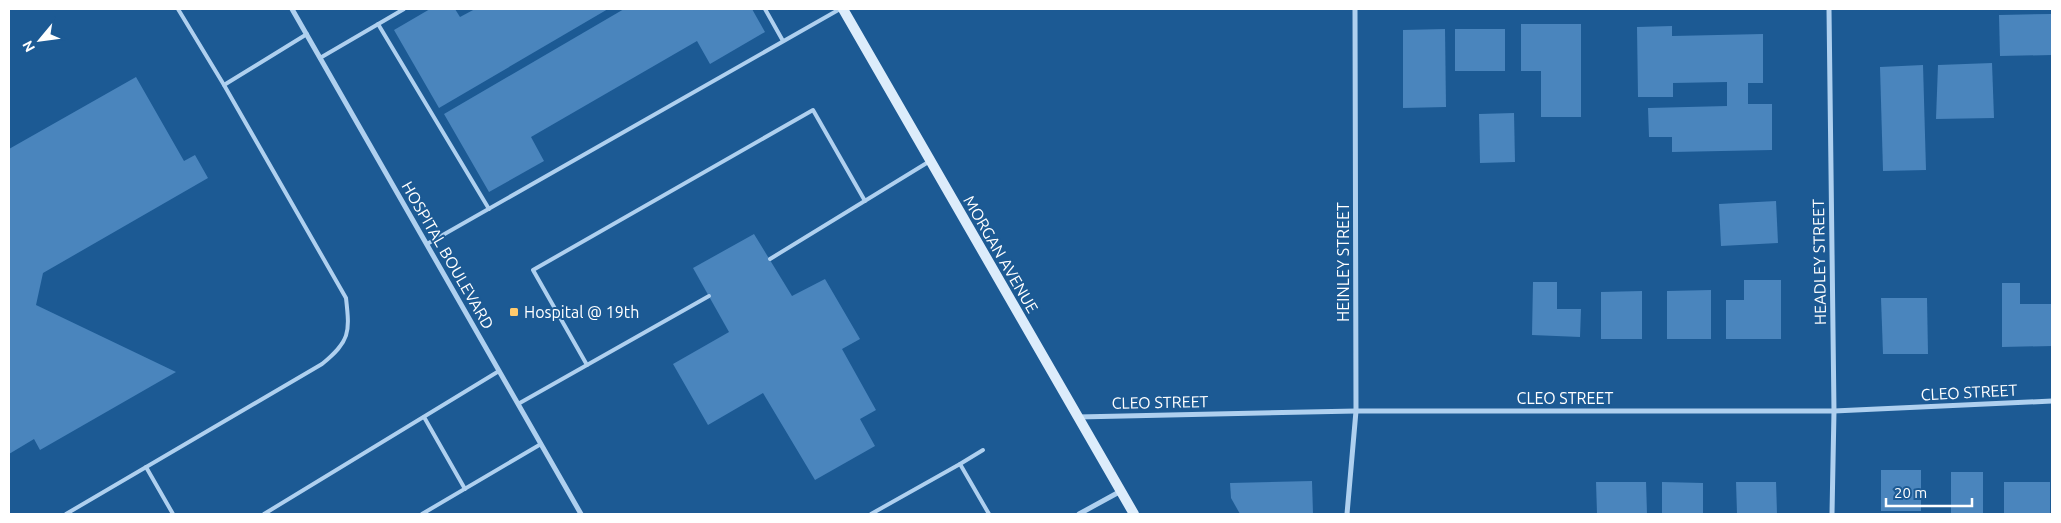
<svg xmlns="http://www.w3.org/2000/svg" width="2061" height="523" font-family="Ubuntu,sans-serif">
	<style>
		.building { fill: #4a85bd }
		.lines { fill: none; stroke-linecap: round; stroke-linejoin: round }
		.service { stroke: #afd0ef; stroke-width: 4 }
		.minor { stroke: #afd0ef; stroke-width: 5 }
		.secondary { stroke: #dcecfb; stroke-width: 10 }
		.poi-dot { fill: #ffca6d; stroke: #1c5a94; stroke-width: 2 }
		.labels { text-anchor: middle; stroke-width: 4; stroke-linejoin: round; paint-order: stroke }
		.street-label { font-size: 16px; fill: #fff; stroke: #1c5a94 }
		.poi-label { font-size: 16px; fill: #fff; stroke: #1c5a94; text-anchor: start }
	</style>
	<rect width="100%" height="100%" fill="#1c5a94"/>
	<g class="building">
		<polygon points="430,9 455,9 460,17 475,9 608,9 439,108 394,30"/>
		<polygon points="624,9 752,9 765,32 710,64 697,41 531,137 544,161 489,192 444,114"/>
		<polygon points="2051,14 2052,55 2000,56 1999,15"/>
		<polygon points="1521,24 1581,24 1581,117 1541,117 1541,71 1521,71"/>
		<polygon points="1672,26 1672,36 1763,34 1763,83 1748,83 1748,104 1772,104 1772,150 1672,152 1672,137 1649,137 1648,108 1727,106 1727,82 1673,83 1673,97 1638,97 1637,27"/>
		<polygon points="1445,29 1446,107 1403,108 1403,30"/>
		<rect x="1455" y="29" width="50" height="42"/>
		<polygon points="1992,63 1994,118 1936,119 1938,65"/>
		<polygon points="1923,65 1926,170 1883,171 1880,67"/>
		<polygon points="136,77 184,161 195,155 208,178 43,273 36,305 176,372 40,450 34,439 9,454 9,149"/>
		<polygon points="1514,113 1515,162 1480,163 1479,114"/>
		<polygon points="1776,201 1778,243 1721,246 1719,204"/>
		<polygon points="754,234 792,296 825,279 860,339 842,349 876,410 860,419 875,446 815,480 763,393 708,425 673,364 729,332 693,268"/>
		<polygon points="1744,280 1781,280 1781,339 1726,339 1726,300 1744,300"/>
		<polygon points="1533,282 1557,282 1557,309 1581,309 1580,337 1532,335"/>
		<polygon points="2002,283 2020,283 2020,304 2052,304 2052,346 2002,347"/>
		<polygon points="1711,290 1711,339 1667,339 1667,291"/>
		<polygon points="1642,291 1642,339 1601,339 1601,292"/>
		<polygon points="1881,298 1927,298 1928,354 1883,354"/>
		<rect x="1881" y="470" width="40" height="41"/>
		<rect x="1951" y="472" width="32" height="42"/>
		<polygon points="1312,481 1313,514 1240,514 1231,498 1230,483"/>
		<polygon points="1596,482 1646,482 1647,514 1597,514"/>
		<polygon points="1662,482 1703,483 1703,514 1662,514"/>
		<polygon points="1736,482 1776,482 1777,514 1737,514"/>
		<rect x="2004" y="482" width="46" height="32"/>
	</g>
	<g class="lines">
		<g class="service">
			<polyline points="178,9 224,85"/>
			<polyline points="765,9 783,41"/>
			<polyline points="378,24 489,209"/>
			<polyline points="320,58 404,9"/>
			<polyline points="427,244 840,9"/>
			<polyline points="770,259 930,161"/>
			<polyline points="587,365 533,270 813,110 865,201"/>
			<polyline points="518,404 709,296"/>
			<polyline points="424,417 465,489"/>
			<polyline points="960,464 983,450"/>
			<polyline points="146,467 173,514"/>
			<path d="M66,514L322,364C350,341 350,333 346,298L224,85L307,34"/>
			<polyline points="264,514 499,371"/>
			<polyline points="422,514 541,444"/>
			<polyline points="871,514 960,464 989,514"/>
		</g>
		<g class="minor">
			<polyline points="292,9 581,514"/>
			<polyline points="1829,9 1834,411 1832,514"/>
			<polyline points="1078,417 1356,411 1834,411 2052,401"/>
			<polyline points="1079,514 1121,491"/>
			<polyline points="1347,514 1356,411 1355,9"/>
		</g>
		<polyline class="secondary" points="843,9 1134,514"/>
	</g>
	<rect class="poi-dot" x="509" y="307" width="10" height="10" rx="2.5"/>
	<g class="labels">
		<g class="street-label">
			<text transform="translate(1001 254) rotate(60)" y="6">MORGAN AVENUE</text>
			<text transform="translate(448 255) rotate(60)" y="6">HOSPITAL BOULEVARD</text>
			<text transform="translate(1343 262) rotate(-90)" y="6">HEINLEY STREET</text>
			<text transform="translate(1819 262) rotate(-91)" y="6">HEADLEY STREET</text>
			<text transform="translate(1969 392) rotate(-3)" y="6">CLEO STREET</text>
			<text x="1565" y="404">CLEO STREET</text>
			<text transform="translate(1160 402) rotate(-1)" y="6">CLEO STREET</text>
		</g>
		<g class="poi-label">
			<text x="524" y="318">Hospital @ 19th</text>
		</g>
	</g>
	<rect width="2061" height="523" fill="none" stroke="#ffffff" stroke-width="20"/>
	<g transform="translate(40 40) rotate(241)" stroke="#1c5a94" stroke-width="4" paint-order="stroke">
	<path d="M0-4L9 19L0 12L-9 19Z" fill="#ffffff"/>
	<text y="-8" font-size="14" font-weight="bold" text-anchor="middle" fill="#ffffff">N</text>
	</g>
	<path d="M1886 498v8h86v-8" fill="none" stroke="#ffffff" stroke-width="2.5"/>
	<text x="1894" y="498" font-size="15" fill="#ffffff" stroke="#1c5a94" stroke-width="4" paint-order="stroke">20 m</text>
</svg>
